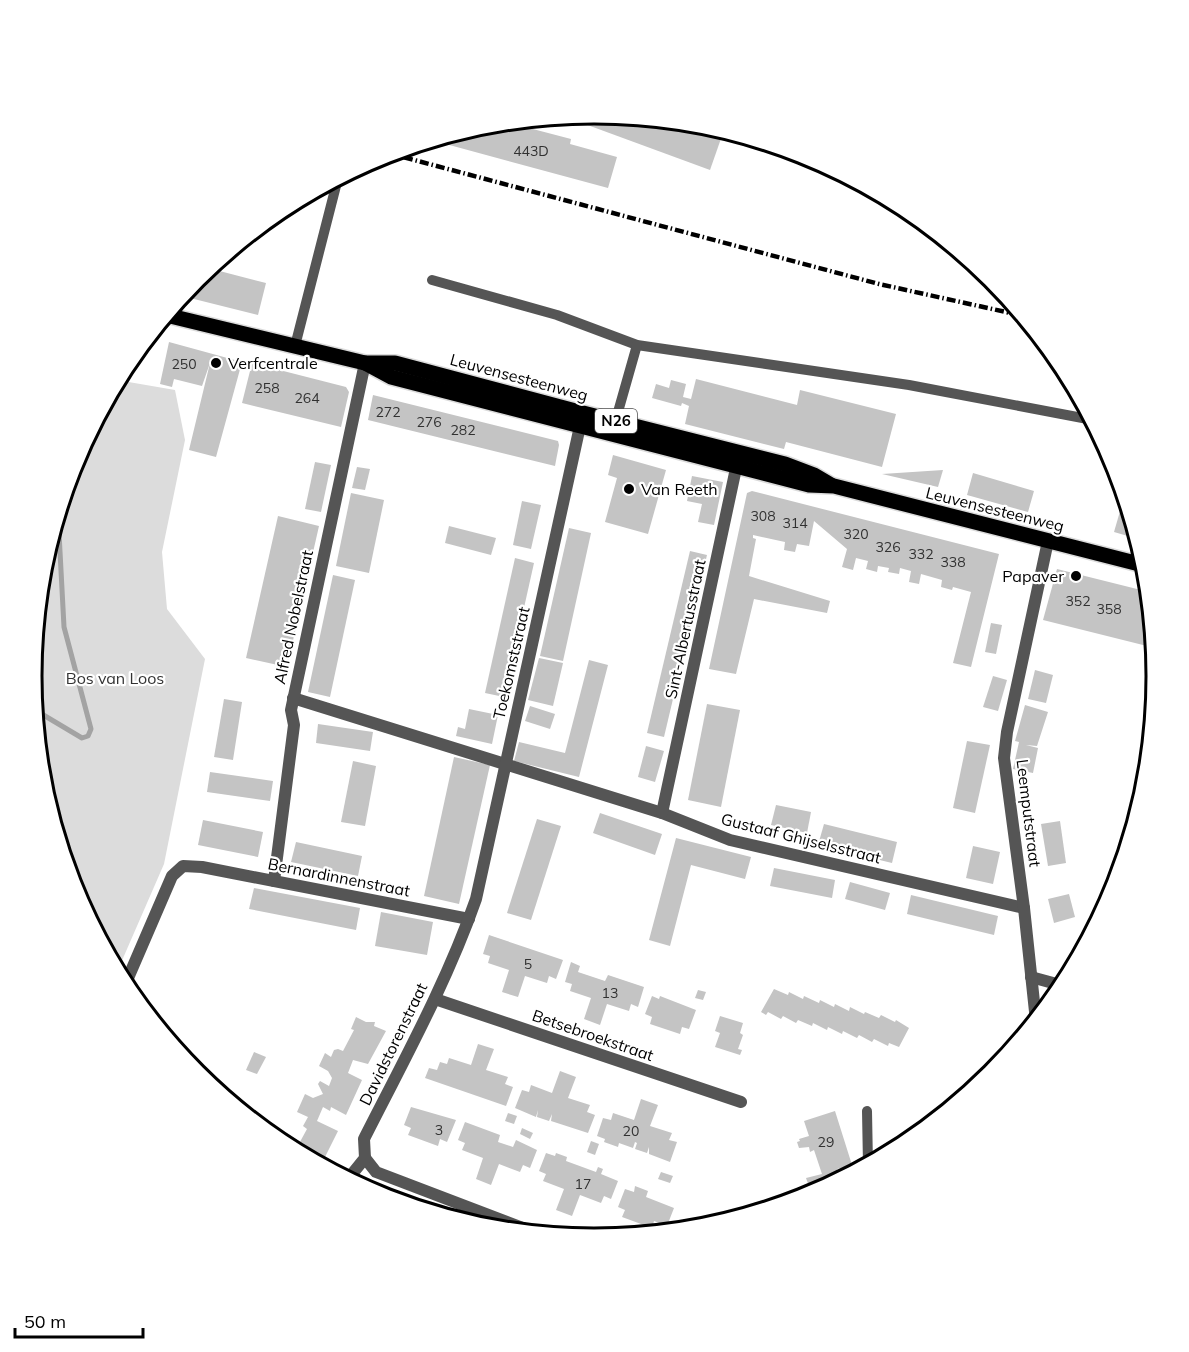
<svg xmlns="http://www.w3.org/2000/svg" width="1189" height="1352" font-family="Mulish,sans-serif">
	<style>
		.green { fill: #dcdcdc }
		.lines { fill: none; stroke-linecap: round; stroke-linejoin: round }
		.stream { stroke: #a3a3a3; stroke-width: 5 }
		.building { fill: #c4c4c4 }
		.primary-casing { stroke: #dbdbdb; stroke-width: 18 }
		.service { stroke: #555; stroke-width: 10 }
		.minor { stroke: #555; stroke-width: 12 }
		.primary { stroke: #000; stroke-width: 15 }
		.rail { stroke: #000; stroke-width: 4.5; stroke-dasharray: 9 3 1.5 3; stroke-linecap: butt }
		.poi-dot { fill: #000; stroke: #fff; stroke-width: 2 }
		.labels { text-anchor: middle; stroke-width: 4.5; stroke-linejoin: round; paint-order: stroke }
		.number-label { font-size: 14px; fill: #313131 }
		.shield { fill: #fff; stroke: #4c4c4c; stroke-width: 1.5 }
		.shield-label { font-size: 15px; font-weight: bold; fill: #000 }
		.poi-label { font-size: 16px; fill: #000; stroke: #fff; text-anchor: start }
		.street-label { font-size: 16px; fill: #000; stroke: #fff }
		.park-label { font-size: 16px; fill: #333; stroke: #fff }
		.rim { fill: none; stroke: #000; stroke-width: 3 }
	</style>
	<rect width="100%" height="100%" fill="#fff"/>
	<polygon class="green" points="117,380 175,390 185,440 162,552 167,609 205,659 164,864 117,972 74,891 42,786 32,676 42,566 74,460"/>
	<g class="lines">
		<polyline class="stream" points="35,710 82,738 88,736 91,729 64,627 58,514"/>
	</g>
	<g class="building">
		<polygon points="595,113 705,124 724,130 710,170 563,116"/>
		<polygon points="506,122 571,139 570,144 617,157 608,188 431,140 485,124"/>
		<polygon points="208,268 266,283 258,315 182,296 197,278"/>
		<polygon points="169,342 242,362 216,457 189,450 210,363 202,386 174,379 172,387 160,384"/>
		<polygon points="252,363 346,387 349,392 341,427 242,403"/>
		<polygon points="696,379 797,405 800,390 896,414 882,467 786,442 784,449 685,424 689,406 682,403 681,406 652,398 656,384 669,388 671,380 686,384 683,397 691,399"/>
		<polygon points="373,395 558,441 559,445 555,466 368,420"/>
		<polygon points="613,455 666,470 648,534 605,522 617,478 608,475"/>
		<polygon points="315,462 331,465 321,512 305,509"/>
		<polygon points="357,467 370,469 365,490 352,488"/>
		<polygon points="943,470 938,487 882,474"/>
		<polygon points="973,473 1034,491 1028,512 967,495"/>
		<polygon points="692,476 723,482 714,525 698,522 702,504 687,501"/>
		<polygon points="752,491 999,554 971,667 953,663 971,592 953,587 952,590 941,587 942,580 921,574 919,584 909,582 911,571 900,568 899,574 888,572 889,568 878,566 877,572 866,569 868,561 856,558 853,570 842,567 847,549 814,521 809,546 797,544 795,552 784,550 785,542 753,535 753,538 756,539 749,576 830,601 827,613 754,599 736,674 709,669 747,493"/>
		<polygon points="351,493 384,500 369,573 336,566"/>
		<polygon points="1125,494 1138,539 1114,532"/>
		<polygon points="522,501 541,505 531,549 513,545"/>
		<polygon points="278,516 319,526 287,667 246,658"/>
		<polygon points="449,526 496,538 491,555 445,543"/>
		<polygon points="569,528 591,533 563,661 540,656"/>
		<polygon points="690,551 707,555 664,737 647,733"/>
		<polygon points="515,558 534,563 504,697 485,693"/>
		<polygon points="1057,569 1149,592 1155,648 1043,620"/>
		<polygon points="333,575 355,580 330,697 308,692"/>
		<polygon points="991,623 1002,625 996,654 985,652"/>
		<polygon points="539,658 563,663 553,706 528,700"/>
		<polygon points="589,660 608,665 579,777 514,761 519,742 565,753"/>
		<polygon points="1035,670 1053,675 1046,703 1028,699"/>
		<polygon points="993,676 1007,680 998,711 983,707"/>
		<polygon points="224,699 242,702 233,760 214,757"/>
		<polygon points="707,704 740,710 721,807 688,800"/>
		<polygon points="1025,705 1048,712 1037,746 1026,745 1038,748 1033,773 1013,769 1019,742 1015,741"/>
		<polygon points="530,706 555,714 550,729 525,721"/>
		<polygon points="469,709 498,715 492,744 456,736 458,727 465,729"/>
		<polygon points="318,724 373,732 370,751 316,743"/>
		<polygon points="967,741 990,745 975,813 953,808"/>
		<polygon points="646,746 664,751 655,782 638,777"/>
		<polygon points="454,757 490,765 459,904 424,896"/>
		<polygon points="353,761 376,766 365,826 341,822"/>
		<polygon points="210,772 273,781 270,801 207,792"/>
		<polygon points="776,805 811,812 807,833 771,825"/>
		<polygon points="600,813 662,834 655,855 593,833"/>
		<polygon points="537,819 561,826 531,920 507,913"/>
		<polygon points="203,820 263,832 258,857 198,845"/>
		<polygon points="1060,821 1066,863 1048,866 1041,824"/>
		<polygon points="824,824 897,842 892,863 818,845"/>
		<polygon points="676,838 751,857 745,879 691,865 670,946 649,940"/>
		<polygon points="296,842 362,856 358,876 291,862"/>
		<polygon points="973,846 1000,852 993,884 966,878"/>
		<polygon points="774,868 835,880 832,898 770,886"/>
		<polygon points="850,882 890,893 885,910 845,899"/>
		<polygon points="254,888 360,908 356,930 249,909"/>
		<polygon points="1069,894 1075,917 1054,923 1048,899"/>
		<polygon points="911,895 998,916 994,935 907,914"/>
		<polygon points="381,912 433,922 427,955 375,946"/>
		<polygon points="489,935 563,960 556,979 549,976 547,983 525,976 518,997 502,992 509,970 488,963 490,956 483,954"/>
		<polygon points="1078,939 1087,943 1075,965 1070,963"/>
		<polygon points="571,962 580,966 578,972 605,981 608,975 644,987 638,1007 631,1004 629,1011 607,1004 600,1025 584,1019 591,998 570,991 572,984 565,982"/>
		<polygon points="774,989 788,995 789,992 803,999 804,996 819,1003 820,1000 834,1007 835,1004 849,1011 850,1007 864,1014 865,1012 879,1018 881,1015 895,1022 896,1020 909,1028 899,1047 889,1043 888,1046 874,1039 872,1042 859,1035 857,1038 843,1031 842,1034 828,1027 827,1030 813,1023 812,1026 798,1020 796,1023 783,1016 781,1019 768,1012 766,1015 761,1012"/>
		<polygon points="698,990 706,992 703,1000 695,998"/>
		<polygon points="652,996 659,999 660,996 696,1010 689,1029 682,1027 680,1034 650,1024 652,1017 645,1014"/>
		<polygon points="720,1016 743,1023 740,1033 743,1035 738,1049 742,1050 740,1055 715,1047 720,1033 715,1031"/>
		<polygon points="356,1017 366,1022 375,1022 374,1026 386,1031 368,1064 353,1060 348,1073 362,1080 346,1115 331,1107 330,1111 323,1107 317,1121 338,1131 321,1165 295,1151 307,1129 303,1126 308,1117 297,1112 305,1094 313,1098 323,1094 318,1084 320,1081 329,1086 332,1078 328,1071 319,1066 325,1053 331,1057 334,1050 338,1049 343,1051 354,1030 351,1029"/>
		<polygon points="478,1044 494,1049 486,1070 508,1077 505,1084 513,1087 506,1106 425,1078 429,1068 437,1070 440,1062 447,1064 449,1058 471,1065"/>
		<polygon points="254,1052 266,1057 257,1074 246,1070"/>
		<polygon points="560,1071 576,1077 568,1098 590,1105 587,1112 595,1115 588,1133 551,1121 552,1114 549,1121 537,1117 538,1110 536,1117 515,1108 522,1090 529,1092 531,1085 552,1093"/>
		<polygon points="641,1099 658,1105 650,1126 672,1133 669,1140 677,1142 670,1162 649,1154 649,1147 647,1153 635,1149 637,1143 635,1142 633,1148 619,1143 618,1147 604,1142 605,1139 597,1136 603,1118 611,1120 613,1113 634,1120"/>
		<polygon points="411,1107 456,1120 447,1142 440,1139 438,1146 408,1135 411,1128 404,1125"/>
		<polygon points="835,1111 852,1165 837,1169 841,1180 812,1195 806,1178 822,1174 814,1150 810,1152 809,1147 799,1148 797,1142 800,1141 799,1139 809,1136 804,1121"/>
		<polygon points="508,1113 517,1116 514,1124 505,1121"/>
		<polygon points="465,1122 500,1135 498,1142 513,1147 516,1140 537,1150 530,1168 523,1165 520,1172 499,1164 491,1185 476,1179 483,1158 462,1150 465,1143 458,1140"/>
		<polygon points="522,1128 533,1133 530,1139 520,1134"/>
		<polygon points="591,1141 599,1144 595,1155 587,1152"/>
		<polygon points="546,1153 555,1156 556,1153 567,1157 566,1161 596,1172 598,1167 603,1169 601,1174 618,1181 611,1199 604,1196 601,1203 580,1195 572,1216 556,1210 564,1189 543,1181 546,1174 539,1171"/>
		<polygon points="661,1172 673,1176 670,1183 658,1179"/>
		<polygon points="635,1186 648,1191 646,1197 674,1208 667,1226 654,1221 652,1228 622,1217 625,1210 618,1207 625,1189 634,1192"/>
	</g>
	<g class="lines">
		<g class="primary-casing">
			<g id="primary">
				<polyline points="166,315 365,363 395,363 583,413 785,464 814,475 831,485"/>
				<polyline points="365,363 391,377 809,485 834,486 1147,566"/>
			</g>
		</g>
		<g class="service">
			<polyline points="432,280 557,315 637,345 909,385 1093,420"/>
			<polyline points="295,346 338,178"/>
			<polyline points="614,426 637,345"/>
			<polyline points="867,1111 868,1165"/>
		</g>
		<g class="minor">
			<polyline points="293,698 662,813 730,840 1024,908"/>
			<polyline points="662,813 738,459"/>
			<polyline points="274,881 294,725 291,710 365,363"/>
			<polyline points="1031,977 1064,986"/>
			<polyline points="125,985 172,876 183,866 202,867 469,919"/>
			<polyline points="435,999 741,1102"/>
			<polyline points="1036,1021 1024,908 1004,758 1007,732 1048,541"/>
			<polyline points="365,1158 376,1172 536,1233"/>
			<path d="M348,1179L365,1158L364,1139C404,1060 447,982 476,899L582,417"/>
		</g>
		<use href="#primary" class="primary"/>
		<polyline class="rail" points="388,153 879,284 1024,316"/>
	</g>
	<g class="poi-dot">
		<circle cx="216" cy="363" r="6"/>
		<circle cx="629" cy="489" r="6"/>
		<circle cx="1076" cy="576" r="6"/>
	</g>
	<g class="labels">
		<g class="number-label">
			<text x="531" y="156">443D</text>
			<text x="184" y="369">250</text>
			<text x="267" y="393">258</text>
			<text x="307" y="403">264</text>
			<text x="388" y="417">272</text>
			<text x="429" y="427">276</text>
			<text x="463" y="435">282</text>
			<text x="763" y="521">308</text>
			<text x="795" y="528">314</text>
			<text x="856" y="539">320</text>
			<text x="888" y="552">326</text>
			<text x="921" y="559">332</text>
			<text x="953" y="567">338</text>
			<text x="1078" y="606">352</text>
			<text x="1109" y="614">358</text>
			<text x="528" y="969">5</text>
			<text x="610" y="998">13</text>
			<text x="439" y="1135">3</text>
			<text x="631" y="1136">20</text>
			<text x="826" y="1147">29</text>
			<text x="583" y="1189">17</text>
		</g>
		<rect class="shield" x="595" y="409" width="42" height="24" rx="4.5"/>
		<g class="shield-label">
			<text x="616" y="426">N26</text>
		</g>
		<g class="poi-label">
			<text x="228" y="369">Verfcentrale</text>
			<text x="641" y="495">Van Reeth</text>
			<text x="1064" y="582" text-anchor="end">Papaver</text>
		</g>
		<g class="street-label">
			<text transform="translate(519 377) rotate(15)" y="6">Leuvensesteenweg</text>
			<text transform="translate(995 509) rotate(14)" y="6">Leuvensesteenweg</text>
			<text transform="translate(293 617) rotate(-78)" y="6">Alfred Nobelstraat</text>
			<text transform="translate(685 629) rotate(-78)" y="6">Sint-Albertusstraat</text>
			<text transform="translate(511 663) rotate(-77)" y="6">Toekomststraat</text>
			<text transform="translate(1029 813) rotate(83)" y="6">Leemputstraat</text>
			<text transform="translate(801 838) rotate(14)" y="6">Gustaaf Ghijselsstraat</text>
			<text transform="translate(339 877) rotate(11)" y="6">Bernardinnenstraat</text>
			<text transform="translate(593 1035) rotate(19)" y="6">Betsebroekstraat</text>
			<text transform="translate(393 1044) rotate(-64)" y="6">Davidstorenstraat</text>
		</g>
		<g class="park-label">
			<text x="115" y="684">Bos van Loos</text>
		</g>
	</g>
	<path d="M0 0H1189V1352H0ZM42 676a552 552 0 1 1 1104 0a552 552 0 1 1-1104 0Z" fill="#fff" fill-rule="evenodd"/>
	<path class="rim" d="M42 676a552 552 0 1 1 1104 0a552 552 0 1 1-1104 0Z"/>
	<path d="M15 1328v9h128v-9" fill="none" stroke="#000000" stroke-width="3"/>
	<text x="24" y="1328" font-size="18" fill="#000000" stroke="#ffffff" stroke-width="4.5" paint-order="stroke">50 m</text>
</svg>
